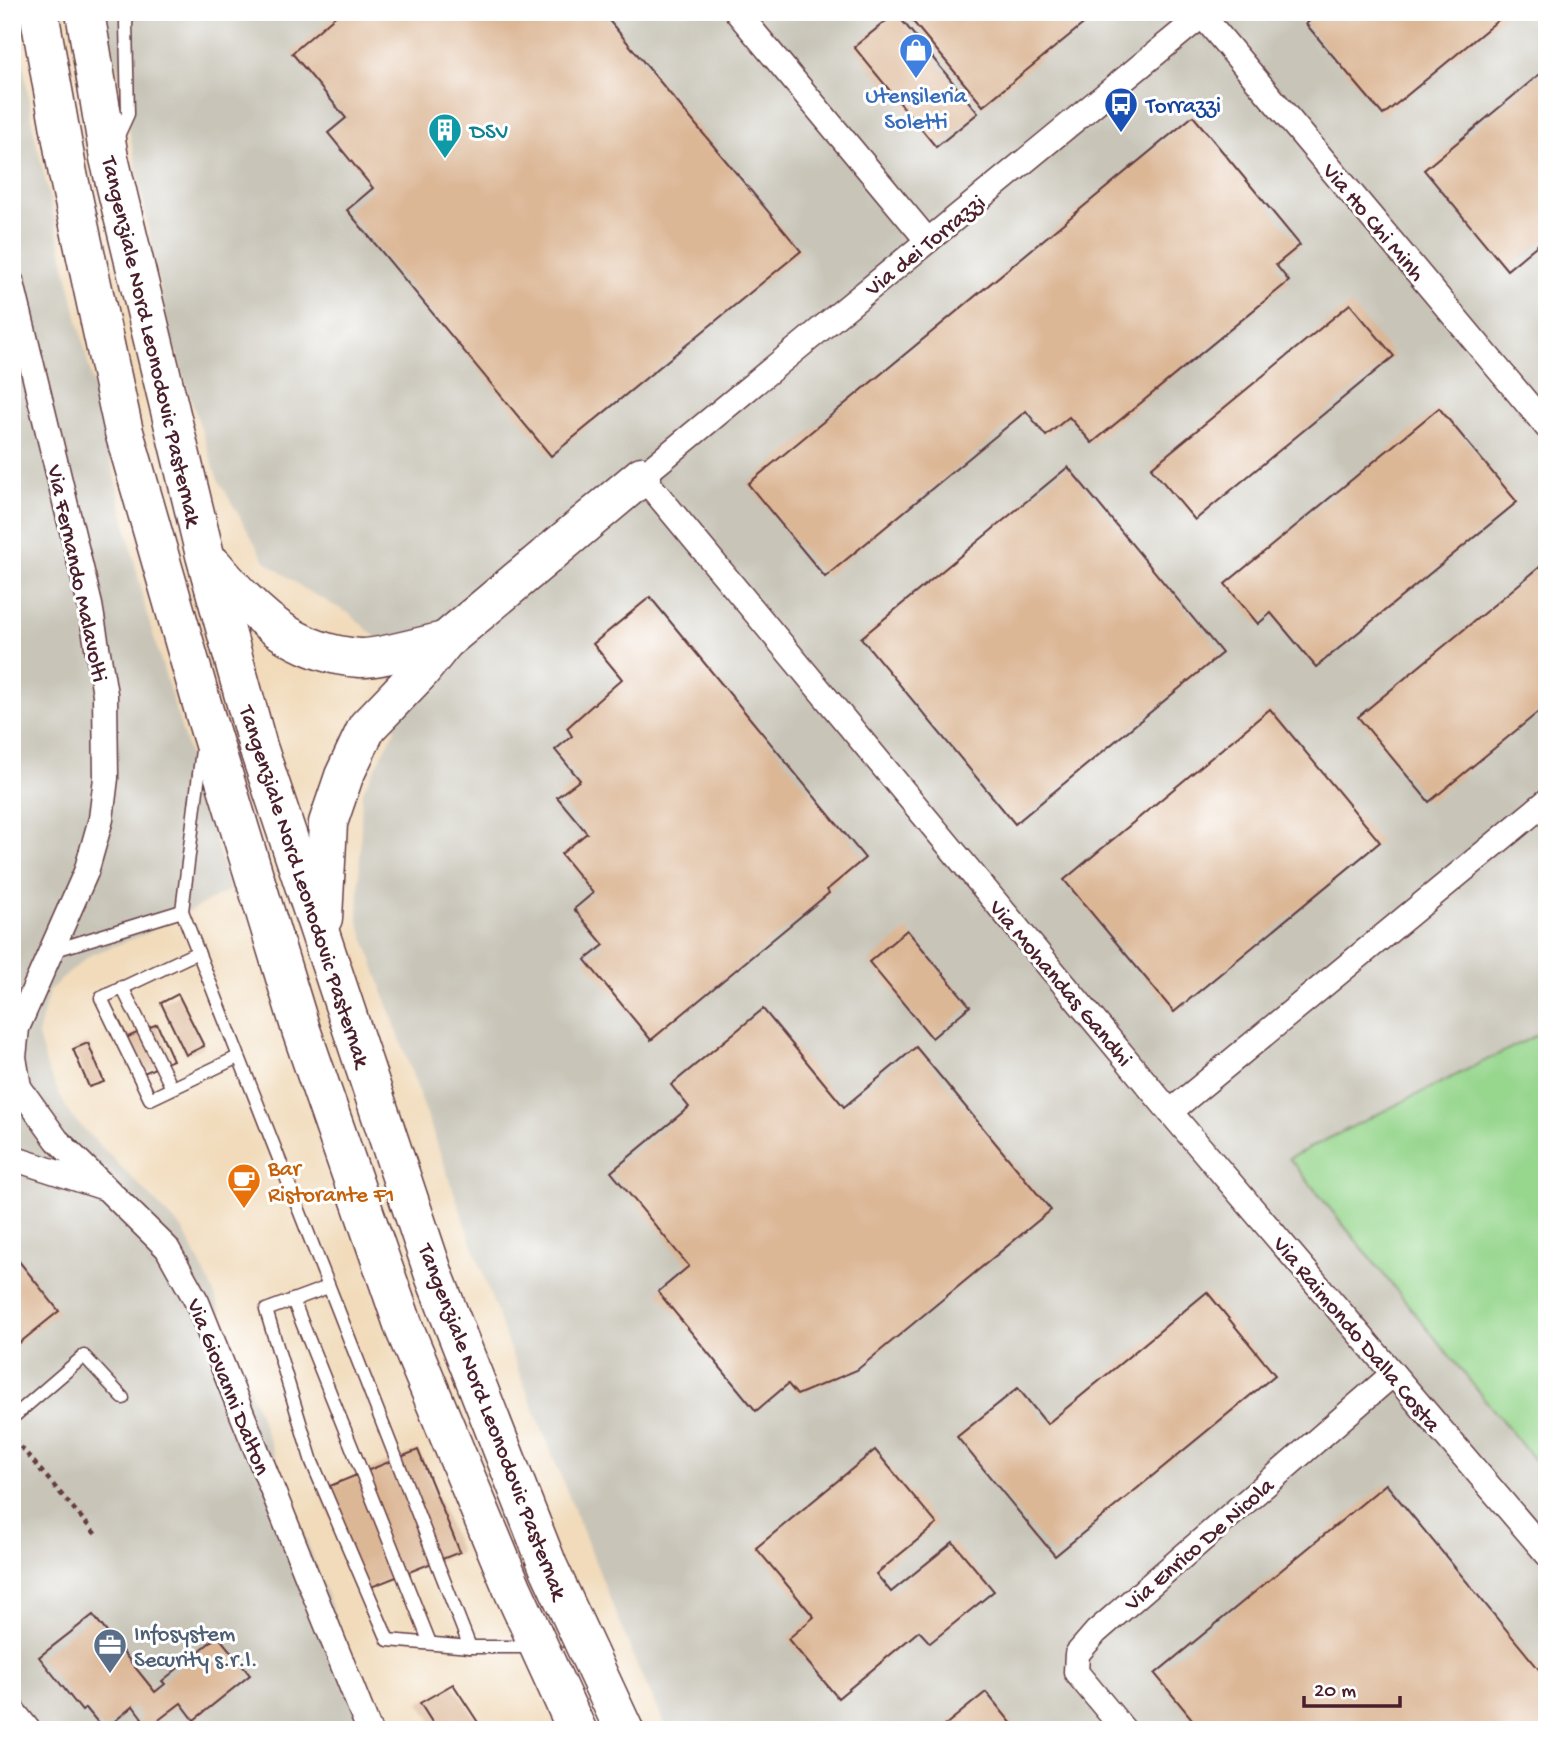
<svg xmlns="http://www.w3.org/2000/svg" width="1559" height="1742" font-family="'Gochi Hand',sans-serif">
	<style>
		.industrial { fill: #c8c4b8 }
		.green { fill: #96d68d; stroke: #707a5c; stroke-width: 2 }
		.building { fill: #dcb796 }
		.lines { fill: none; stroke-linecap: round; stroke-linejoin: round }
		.service-casing { stroke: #633b41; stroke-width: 15 }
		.minor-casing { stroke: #633b41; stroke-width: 27 }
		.trunk-casing { stroke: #633b41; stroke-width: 41 }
		.path { stroke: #633b41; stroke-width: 4.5; stroke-dasharray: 5 5; stroke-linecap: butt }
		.service { stroke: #fff; stroke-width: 12 }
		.minor { stroke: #fff; stroke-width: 24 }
		.trunk { stroke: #fff; stroke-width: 38 }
		.labels { text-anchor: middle; stroke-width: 6; stroke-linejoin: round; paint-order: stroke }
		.shop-label { font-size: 23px; fill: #366cbe; stroke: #fff }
		.transit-label { font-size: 23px; fill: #164399; stroke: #fff; text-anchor: start }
		.culture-label { font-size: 23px; fill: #0d838f; stroke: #fff; text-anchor: start }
		.street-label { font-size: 23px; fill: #4a1f2b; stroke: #fff }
		.food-label { font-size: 23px; fill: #c56008; stroke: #fff; text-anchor: start }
		.service-label { font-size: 23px; fill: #4e5e75; stroke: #fff; text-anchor: start }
	</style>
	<rect width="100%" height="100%" fill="#fff"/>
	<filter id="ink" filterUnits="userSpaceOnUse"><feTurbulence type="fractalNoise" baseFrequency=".0143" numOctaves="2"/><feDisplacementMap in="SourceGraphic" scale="14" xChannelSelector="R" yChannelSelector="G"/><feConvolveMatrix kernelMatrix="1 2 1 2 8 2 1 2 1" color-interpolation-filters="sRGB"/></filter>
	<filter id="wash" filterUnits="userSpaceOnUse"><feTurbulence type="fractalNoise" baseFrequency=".00686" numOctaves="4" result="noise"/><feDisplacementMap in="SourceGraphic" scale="28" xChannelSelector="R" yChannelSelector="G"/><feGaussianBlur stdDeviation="1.57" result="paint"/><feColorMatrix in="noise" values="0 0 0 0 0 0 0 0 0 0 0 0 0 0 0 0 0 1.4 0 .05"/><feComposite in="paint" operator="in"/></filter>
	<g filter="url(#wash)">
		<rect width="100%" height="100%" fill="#f1dbbb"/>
		<g class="industrial">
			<polygon points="12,12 15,12 34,132 147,615 230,890 145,934 90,955 49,990 38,1036 48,1071 70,1115 183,1230 211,1286 354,1667 399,1730 12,1730"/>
			<polygon points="106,12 1547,12 1547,1030 1289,1159 1547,1476 1547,1730 668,1730 637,1666 508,1345 358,920 362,793 395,731 389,649 350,614 306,590 265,561 217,477 168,329"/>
		</g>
		<polygon class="green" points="1547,1030 1547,1476 1289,1158"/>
		<g id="blocks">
			<g class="building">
				<polygon points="340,12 602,12 801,251 551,456 347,210 373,188 328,133 346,118 292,53"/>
				<polygon points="905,12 1098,12 983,106"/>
				<polygon points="1320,12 1508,12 1383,115 1306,24"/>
				<polygon points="896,13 978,113 936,147 854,47"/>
				<polygon points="1547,68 1547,237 1507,270 1424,170"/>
				<polygon points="1193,116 1300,245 1276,265 1289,281 1092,443 1069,417 1046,436 1026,411 825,577 748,484"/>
				<polygon points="1350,304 1394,356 1195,520 1151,468"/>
				<polygon points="1439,408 1517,502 1316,667 1271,613 1258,624 1225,584"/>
				<polygon points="1068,467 1222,653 1015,824 861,638"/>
				<polygon points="1547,561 1547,705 1429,802 1358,717"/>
				<polygon points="650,597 865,858 827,890 829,893 651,1040 585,960 604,945 574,909 593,893 561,854 587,833 557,797 580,780 555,750 572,736 567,728 622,679 593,644"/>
				<polygon points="1270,709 1380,842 1174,1012 1064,880"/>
				<polygon points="907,930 970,1006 932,1038 869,962"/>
				<polygon points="178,994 204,1046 186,1055 161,1003"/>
				<polygon points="763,1009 844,1107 916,1047 1051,1210 857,1370 797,1395 788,1384 756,1411 658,1292 689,1266 611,1172 689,1107 671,1085"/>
				<polygon points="157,1024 173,1060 135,1077 119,1041"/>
				<polygon points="88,1043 104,1082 89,1087 73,1049"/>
				<polygon points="18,1260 59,1311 12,1349 12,1264"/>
				<polygon points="1207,1292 1275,1375 1055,1556 957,1437 1018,1388 1047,1424"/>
				<polygon points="418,1450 460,1552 361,1591 320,1490"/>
				<polygon points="875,1450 937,1524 876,1574 891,1592 953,1542 994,1591 930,1643 919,1631 838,1698 788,1639 814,1617 756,1548"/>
				<polygon points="1386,1484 1547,1679 1547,1730 1201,1730 1155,1674"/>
				<polygon points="93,1615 155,1692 165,1684 162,1681 218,1636 250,1675 194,1720 181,1703 152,1725 156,1729 161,1725 165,1730 128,1730 142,1718 133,1706 104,1730 86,1708 82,1711 39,1657"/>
				<polygon points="453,1684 483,1730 437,1730 420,1703"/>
				<polygon points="986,1692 1017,1730 939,1730"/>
			</g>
		</g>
	</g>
	<g filter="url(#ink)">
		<use href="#blocks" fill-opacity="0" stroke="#633b41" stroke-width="2"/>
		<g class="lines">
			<g class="service-casing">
				<g id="service">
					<polyline points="117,138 128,114 126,23 129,12"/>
					<polyline points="202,750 182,911 470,1647 535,1647"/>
					<polyline points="52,951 182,911"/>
					<polyline points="198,952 101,998 150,1099 238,1057"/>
					<polyline points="122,987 172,1088"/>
					<polyline points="328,1287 266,1310 312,1462 388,1640 470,1647"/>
					<polyline points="293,1300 430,1643"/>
					<polyline points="12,1418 84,1356 123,1398"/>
					<polyline points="12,1700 36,1730"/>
				</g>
			</g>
			<g class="minor-casing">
				<g id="minor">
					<polyline points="737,12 928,241"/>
					<polyline points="1206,12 642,476 1170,1112 1547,1554"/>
					<polyline points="1202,15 1547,427"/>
					<polyline points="12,283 90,605 105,694 106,778 101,819 86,872 17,1028 14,1057 19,1087 12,1102"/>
					<polyline points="19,1087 57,1140 167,1248 197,1302 369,1730"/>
					<polyline points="1170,1112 1547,801"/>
					<polyline points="12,1158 102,1187"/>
					<polyline points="1124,1730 1076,1672 1077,1654 1096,1632 1393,1374"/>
				</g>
			</g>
			<g class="trunk-casing">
				<g id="trunk">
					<polyline points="39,12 68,174 124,432 206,718 301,1030 405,1330 513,1590 577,1730"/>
					<polyline points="85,12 109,158 205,555 258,747 435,1278 548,1566 624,1730"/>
					<path d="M213,565C253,613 294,654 360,658C377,659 425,645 445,641"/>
					<polyline points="323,918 328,823 344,776 367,727 420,672 445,641 642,476"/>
				</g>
			</g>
			<polyline class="path" points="14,1439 98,1537"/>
			<use href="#service" class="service"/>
			<use href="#minor" class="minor"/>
			<use href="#trunk" class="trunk"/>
		</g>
	</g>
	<defs>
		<g id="shop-pin" transform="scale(1.75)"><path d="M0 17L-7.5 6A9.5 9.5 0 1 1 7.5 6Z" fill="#3f7fe0" stroke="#fff"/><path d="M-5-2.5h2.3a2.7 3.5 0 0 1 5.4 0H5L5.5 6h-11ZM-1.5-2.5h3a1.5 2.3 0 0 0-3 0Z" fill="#fff"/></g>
		<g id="bus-pin" transform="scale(1.75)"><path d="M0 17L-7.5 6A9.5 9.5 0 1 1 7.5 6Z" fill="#1a4fb4" stroke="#fff"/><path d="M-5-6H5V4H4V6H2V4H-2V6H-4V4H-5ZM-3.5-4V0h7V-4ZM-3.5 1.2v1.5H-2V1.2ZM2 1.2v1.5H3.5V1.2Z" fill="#fff"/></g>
		<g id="building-pin" transform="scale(1.75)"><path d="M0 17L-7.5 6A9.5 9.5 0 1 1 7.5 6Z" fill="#0f9aa8" stroke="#fff"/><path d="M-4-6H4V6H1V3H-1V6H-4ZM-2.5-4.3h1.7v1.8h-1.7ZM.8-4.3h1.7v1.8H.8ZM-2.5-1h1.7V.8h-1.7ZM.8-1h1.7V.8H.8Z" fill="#fff"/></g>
		<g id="cafe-pin" transform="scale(1.75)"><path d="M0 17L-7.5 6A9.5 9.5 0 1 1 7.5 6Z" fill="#e8710a" stroke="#fff"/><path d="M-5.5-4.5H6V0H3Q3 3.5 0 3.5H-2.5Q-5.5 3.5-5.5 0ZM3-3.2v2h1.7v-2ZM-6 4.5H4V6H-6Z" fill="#fff"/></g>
		<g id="office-pin" transform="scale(1.75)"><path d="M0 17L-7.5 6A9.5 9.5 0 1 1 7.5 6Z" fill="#5c6f8a" stroke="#fff"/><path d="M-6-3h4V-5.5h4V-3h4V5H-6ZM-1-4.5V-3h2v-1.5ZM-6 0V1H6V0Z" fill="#fff"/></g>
	</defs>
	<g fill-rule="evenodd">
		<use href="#shop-pin" x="916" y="50"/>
		<use href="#bus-pin" x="1121" y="104"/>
		<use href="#building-pin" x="445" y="130"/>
		<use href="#cafe-pin" x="244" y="1180"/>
		<use href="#office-pin" x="110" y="1645"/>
	</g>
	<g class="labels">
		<g class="shop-label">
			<text x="916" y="102">Utensileria<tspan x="916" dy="26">Soletti</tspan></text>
		</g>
		<g class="transit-label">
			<text x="1146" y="112">Torrazzi</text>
		</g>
		<g class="culture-label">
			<text x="470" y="138">DSV</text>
		</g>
		<g class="street-label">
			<text transform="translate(1375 221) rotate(50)" y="8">Via Ho Chi Minh</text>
			<text transform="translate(924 244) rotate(-39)" y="8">Via dei Torrazzi</text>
			<text transform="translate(153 341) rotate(77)" y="8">Tangenziale Nord Leonodovic Pasternak</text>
			<text transform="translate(79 573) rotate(78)" y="8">Via Fernando Malavolti</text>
			<text transform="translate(306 886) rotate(72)" y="8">Tangenziale Nord Leonodovic Pasternak</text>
			<text transform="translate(1062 982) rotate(50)" y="8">Via Mohandas Gandhi</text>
			<text transform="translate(1358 1333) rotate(50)" y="8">Via Raimondo Dalla Costa</text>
			<text transform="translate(230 1386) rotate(68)" y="8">Via Giovanni Dalton</text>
			<text transform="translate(494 1421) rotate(69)" y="8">Tangenziale Nord Leonodovic Pasternak</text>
			<text transform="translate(1198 1543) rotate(-41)" y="8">Via Enrico De Nicola</text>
		</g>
		<g class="food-label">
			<text x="268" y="1175">Bar<tspan x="268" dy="26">Ristorante F1</tspan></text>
		</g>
		<g class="service-label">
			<text x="134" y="1640">Infosystem<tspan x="134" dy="26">Security s.r.l.</tspan></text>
		</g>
	</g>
	<rect width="1559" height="1742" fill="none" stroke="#fff" stroke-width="42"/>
	<path d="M1304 1696v10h96v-10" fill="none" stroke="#4a1f2b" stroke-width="3.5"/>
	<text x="1314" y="1696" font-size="21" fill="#4a1f2b" stroke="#ffffff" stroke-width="5" paint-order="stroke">20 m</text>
</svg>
